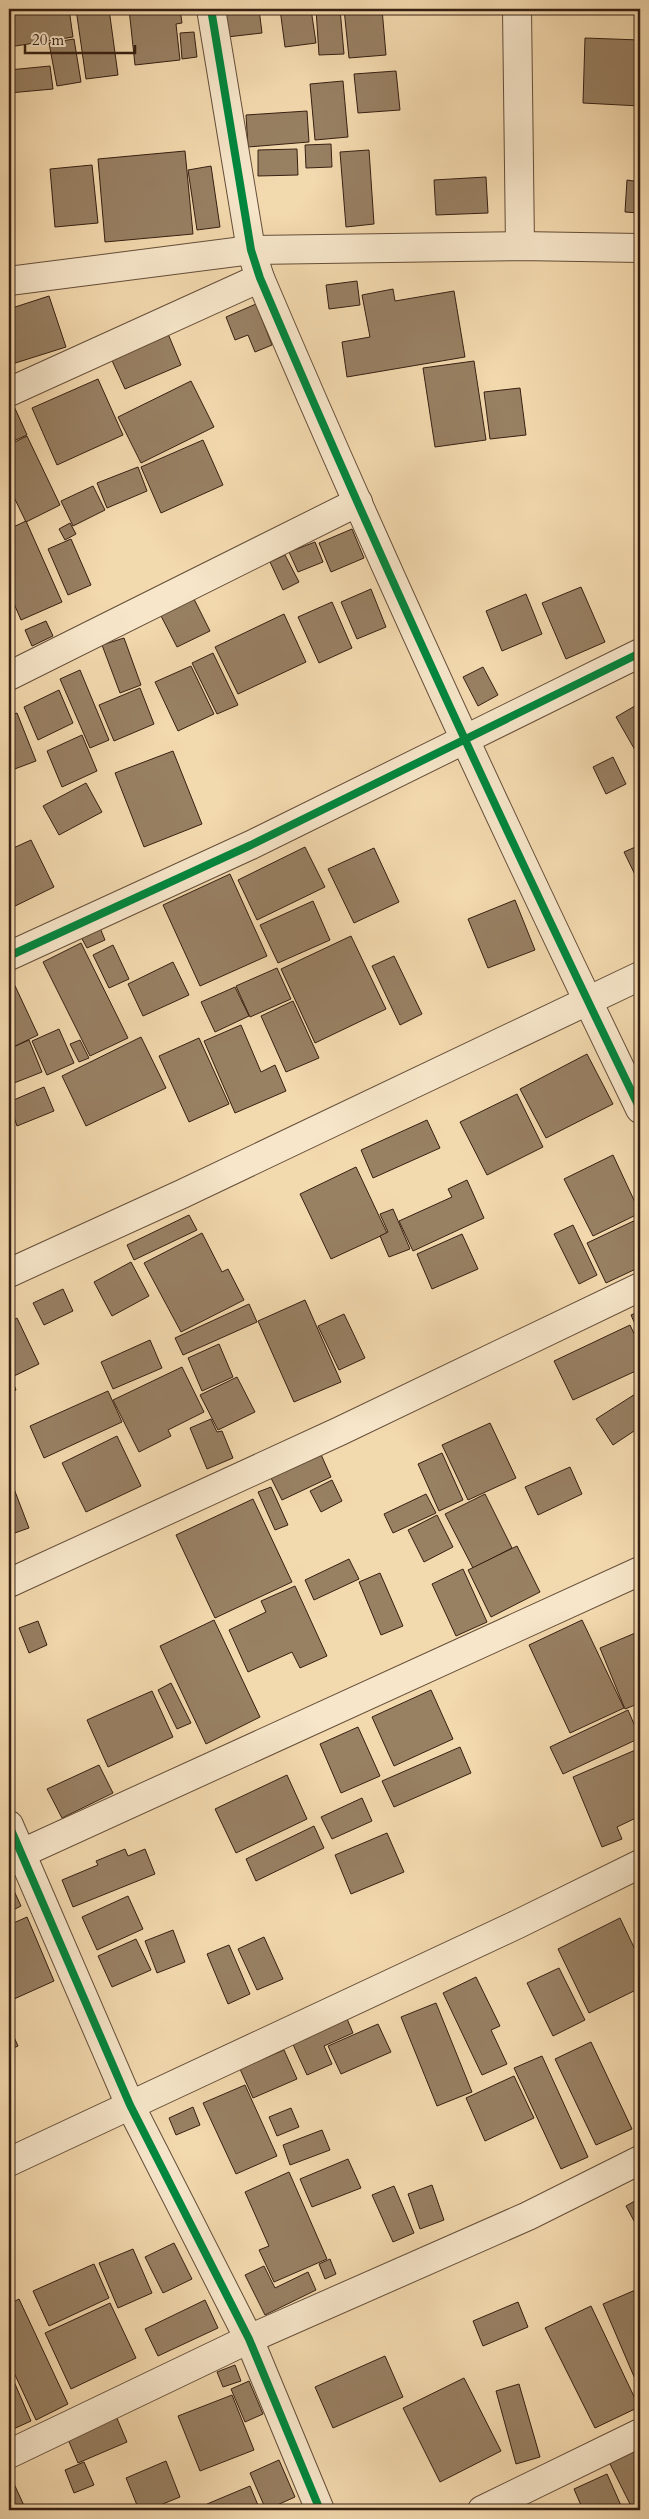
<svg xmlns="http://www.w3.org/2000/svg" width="649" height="2519" font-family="Cardo,serif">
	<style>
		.building { fill: #988063; stroke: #362012 }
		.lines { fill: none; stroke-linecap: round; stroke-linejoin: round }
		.minor-casing { stroke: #654e39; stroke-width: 30 }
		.minor { stroke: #f7e6ca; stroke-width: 28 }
		.cycleway-casing { stroke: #f7e6ca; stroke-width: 11 }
		.cycleway { stroke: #00873e; stroke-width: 8 }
	</style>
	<rect width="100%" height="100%" fill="#f3d9ae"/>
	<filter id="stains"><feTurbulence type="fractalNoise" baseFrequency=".004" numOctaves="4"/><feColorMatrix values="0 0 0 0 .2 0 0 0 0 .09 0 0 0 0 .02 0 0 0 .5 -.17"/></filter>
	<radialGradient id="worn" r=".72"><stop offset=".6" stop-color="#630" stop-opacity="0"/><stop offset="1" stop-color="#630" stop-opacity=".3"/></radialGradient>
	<g class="building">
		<polygon points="9,9 69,9 73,37 9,47"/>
		<polygon points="76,9 109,9 118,75 86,79"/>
		<polygon points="129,9 180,9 182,23 176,24 180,60 135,65"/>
		<polygon points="224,9 259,9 262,33 227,37"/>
		<polygon points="280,9 311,9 316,43 285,47"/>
		<polygon points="316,9 340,9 344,54 319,55"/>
		<polygon points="344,9 382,9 386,55 349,58"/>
		<polygon points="194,32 197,57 182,59 180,33"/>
		<polygon points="585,38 640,40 640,106 583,103"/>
		<polygon points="74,39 81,82 57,86 49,43"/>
		<polygon points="50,66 53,89 9,93 9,70"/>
		<polygon points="396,71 400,110 358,113 354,74"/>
		<polygon points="343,81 348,137 315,140 310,84"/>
		<polygon points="307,111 309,142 248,147 246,115"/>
		<polygon points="331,144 332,167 306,168 305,145"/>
		<polygon points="297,149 298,175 258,176 258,150"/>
		<polygon points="369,150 374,224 346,227 340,152"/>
		<polygon points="185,151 193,234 105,242 98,159"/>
		<polygon points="92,165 98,223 55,227 50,169"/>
		<polygon points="211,166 220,227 197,230 188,170"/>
		<polygon points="486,177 488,213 436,215 434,180"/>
		<polygon points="627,180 640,182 640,213 625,212"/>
		<polygon points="357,281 360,305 329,309 326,285"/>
		<polygon points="393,289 395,301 454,291 465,357 347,377 342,342 370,337 362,295"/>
		<polygon points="49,296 66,347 9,365 9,309"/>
		<polygon points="256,304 272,345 255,352 248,335 235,340 226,317"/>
		<polygon points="166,329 181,365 125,389 109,354"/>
		<polygon points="474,361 486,440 435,447 423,368"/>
		<polygon points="98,379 123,435 57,465 32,408"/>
		<polygon points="191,381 214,427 141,463 118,417"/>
		<polygon points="520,388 526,435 490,439 484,392"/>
		<polygon points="13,404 27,435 9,443 9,406"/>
		<polygon points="27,436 60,505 26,522 9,487 9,445"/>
		<polygon points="203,440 223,485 161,513 141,467"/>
		<polygon points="138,467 147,491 107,508 97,483"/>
		<polygon points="93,486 105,510 73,526 61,501"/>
		<polygon points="26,521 62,602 21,620 9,592 9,529"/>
		<polygon points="70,523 76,534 65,540 59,529"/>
		<polygon points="352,529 364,558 331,572 319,543"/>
		<polygon points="71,539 91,585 68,595 48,549"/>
		<polygon points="315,542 323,562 298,572 289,552"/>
		<polygon points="285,555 299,582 283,590 270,562"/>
		<polygon points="581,587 605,642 566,659 542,603"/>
		<polygon points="371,589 386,627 357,639 341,602"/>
		<polygon points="526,594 542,634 502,651 486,611"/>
		<polygon points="193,597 210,631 177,647 160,614"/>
		<polygon points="332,602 352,648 319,663 298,617"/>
		<polygon points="284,614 306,662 238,694 215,647"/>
		<polygon points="46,621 53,636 32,646 25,630"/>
		<polygon points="124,638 141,685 120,693 102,645"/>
		<polygon points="213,653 238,705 217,714 192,663"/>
		<polygon points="191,666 214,714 178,731 155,682"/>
		<polygon points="483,667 498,695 478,706 463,677"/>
		<polygon points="80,670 109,740 90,748 60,679"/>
		<polygon points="140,688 154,724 114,741 99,705"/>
		<polygon points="59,690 73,723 38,740 24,707"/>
		<polygon points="640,703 640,757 639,757 616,717"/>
		<polygon points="17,713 36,761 12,770 9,760 9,716"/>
		<polygon points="82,735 97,771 62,787 47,751"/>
		<polygon points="173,751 202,824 144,847 115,773"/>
		<polygon points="613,757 626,784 606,794 593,767"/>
		<polygon points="86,783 102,812 59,835 43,806"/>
		<polygon points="31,840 54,887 9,909 9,850"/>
		<polygon points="640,845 640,885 624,852"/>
		<polygon points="305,847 325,887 257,920 238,880"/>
		<polygon points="374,848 399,902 354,923 328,869"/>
		<polygon points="230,874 267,956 200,986 163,905"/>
		<polygon points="515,900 535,950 488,968 468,919"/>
		<polygon points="313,901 330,940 278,963 260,925"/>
		<polygon points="100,928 105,940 87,948 81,937"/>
		<polygon points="351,936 386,1009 315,1043 281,969"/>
		<polygon points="81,943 128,1038 90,1056 43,962"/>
		<polygon points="113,945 129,979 109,988 93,955"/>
		<polygon points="394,956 422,1014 400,1025 372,966"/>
		<polygon points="173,962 189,995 143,1016 128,984"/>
		<polygon points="277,968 291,999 250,1017 236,986"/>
		<polygon points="9,973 38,1035 11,1048 9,1043"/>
		<polygon points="235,987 249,1016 215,1032 201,1002"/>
		<polygon points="293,1001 319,1058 286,1072 261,1016"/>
		<polygon points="241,1025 261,1072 275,1065 286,1091 235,1113 204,1041"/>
		<polygon points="59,1029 74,1063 47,1075 32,1041"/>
		<polygon points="141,1037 166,1088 86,1126 62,1076"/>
		<polygon points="199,1038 229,1104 189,1122 159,1056"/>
		<polygon points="29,1040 42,1072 9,1085 9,1049"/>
		<polygon points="80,1040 89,1058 79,1062 70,1044"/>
		<polygon points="587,1054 613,1104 546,1138 520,1089"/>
		<polygon points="44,1087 54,1111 17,1126 9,1102"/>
		<polygon points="517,1094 543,1147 487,1175 460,1122"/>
		<polygon points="427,1120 440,1148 373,1178 361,1150"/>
		<polygon points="613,1155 640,1213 593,1236 564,1179"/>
		<polygon points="356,1167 387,1233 331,1259 300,1194"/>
		<polygon points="467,1180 484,1218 413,1251 399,1221 452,1197 448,1189"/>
		<polygon points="393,1209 410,1249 389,1257 380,1236 388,1232 380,1214"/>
		<polygon points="189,1215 197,1230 134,1260 127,1245"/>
		<polygon points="640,1218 640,1267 606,1283 587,1243"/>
		<polygon points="573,1225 597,1275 579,1284 554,1234"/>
		<polygon points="202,1233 222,1272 228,1269 244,1300 181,1332 144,1263"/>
		<polygon points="462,1234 478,1269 432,1289 417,1254"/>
		<polygon points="131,1262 149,1296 112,1316 94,1282"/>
		<polygon points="63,1289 73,1311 44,1325 33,1303"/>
		<polygon points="305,1300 341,1382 294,1402 258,1321"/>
		<polygon points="249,1304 257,1322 183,1355 175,1338"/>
		<polygon points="640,1311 640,1335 631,1315"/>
		<polygon points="344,1314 365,1358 339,1370 318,1326"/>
		<polygon points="17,1318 39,1364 14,1376 9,1365 9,1322"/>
		<polygon points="630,1325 640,1346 640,1369 573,1400 554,1361"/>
		<polygon points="150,1340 162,1368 113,1389 101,1362"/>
		<polygon points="219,1344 233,1377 202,1391 188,1358"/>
		<polygon points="182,1367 204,1412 168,1430 171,1436 139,1452 113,1400"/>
		<polygon points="9,1372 16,1390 9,1394"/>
		<polygon points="237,1377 255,1412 218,1430 200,1395"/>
		<polygon points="108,1391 122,1422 44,1458 30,1426"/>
		<polygon points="640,1391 640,1427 613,1445 596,1419"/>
		<polygon points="211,1419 217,1432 222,1431 233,1458 207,1469 190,1428"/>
		<polygon points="490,1423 516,1478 468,1500 442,1445"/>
		<polygon points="117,1436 141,1486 86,1512 62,1463"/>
		<polygon points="319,1450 331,1477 282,1500 269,1474"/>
		<polygon points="442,1453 463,1500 439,1511 418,1464"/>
		<polygon points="570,1467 582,1494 538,1515 525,1487"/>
		<polygon points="332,1480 342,1501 321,1512 310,1491"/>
		<polygon points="11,1481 29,1528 9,1535 9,1482"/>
		<polygon points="271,1487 288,1525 275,1530 258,1492"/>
		<polygon points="426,1494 436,1513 393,1533 384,1514"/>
		<polygon points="485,1494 512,1548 473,1568 445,1514"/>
		<polygon points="253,1499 292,1582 215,1618 176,1535"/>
		<polygon points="437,1515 453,1547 424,1562 408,1530"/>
		<polygon points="517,1546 540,1592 491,1617 468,1570"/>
		<polygon points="349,1559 359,1579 314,1600 305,1580"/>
		<polygon points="463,1569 487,1622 456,1636 432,1584"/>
		<polygon points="380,1573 403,1626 381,1635 359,1582"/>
		<polygon points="295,1586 327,1656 300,1668 292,1652 248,1672 229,1630 266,1612 261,1601"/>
		<polygon points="214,1620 260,1717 206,1744 160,1646"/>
		<polygon points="582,1620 624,1708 570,1733 529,1645"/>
		<polygon points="38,1621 47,1645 29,1653 19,1628"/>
		<polygon points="640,1631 640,1703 625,1709 600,1648"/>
		<polygon points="171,1683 191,1723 177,1729 158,1690"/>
		<polygon points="431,1690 453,1739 394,1766 372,1717"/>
		<polygon points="152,1691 173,1737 108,1767 87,1720"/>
		<polygon points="628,1710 640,1738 563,1774 550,1747"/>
		<polygon points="358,1727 380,1776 341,1793 320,1744"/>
		<polygon points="460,1747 471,1773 394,1807 382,1781"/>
		<polygon points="640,1748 640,1816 617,1827 622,1839 602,1847 573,1777"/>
		<polygon points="99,1765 113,1793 62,1818 47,1789"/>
		<polygon points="287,1775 307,1819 236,1853 215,1809"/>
		<polygon points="362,1798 372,1821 332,1839 321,1817"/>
		<polygon points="314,1826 324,1848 256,1881 246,1859"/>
		<polygon points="387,1833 404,1872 351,1894 335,1855"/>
		<polygon points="125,1849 128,1856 145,1849 155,1874 73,1907 62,1880 98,1865 96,1861"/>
		<polygon points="9,1880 21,1906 9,1912"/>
		<polygon points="128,1896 143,1929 97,1950 82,1917"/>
		<polygon points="27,1917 54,1981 14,1999 9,1986 9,1925"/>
		<polygon points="620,1918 640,1960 640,1988 589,2013 558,1949"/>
		<polygon points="173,1930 185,1962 157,1973 145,1941"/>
		<polygon points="264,1937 283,1979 257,1990 238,1949"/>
		<polygon points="136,1939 151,1970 112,1987 98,1956"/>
		<polygon points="229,1945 250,1994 228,2004 207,1954"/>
		<polygon points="559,1968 585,2020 553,2036 527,1983"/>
		<polygon points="476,1977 500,2026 491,2030 507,2064 482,2075 443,1993"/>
		<polygon points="436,2003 472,2092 437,2106 401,2017"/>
		<polygon points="345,2014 353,2033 324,2046 332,2064 307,2075 290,2038"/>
		<polygon points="378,2024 391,2052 341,2074 328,2046"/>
		<polygon points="9,2026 18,2046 9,2050"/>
		<polygon points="591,2042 632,2129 596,2145 555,2059"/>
		<polygon points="284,2050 297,2079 253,2098 240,2069"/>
		<polygon points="542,2056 588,2157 561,2169 514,2068"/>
		<polygon points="514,2076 534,2118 485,2141 466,2098"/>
		<polygon points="245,2085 277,2156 236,2174 203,2103"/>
		<polygon points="193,2107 200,2125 176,2135 169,2118"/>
		<polygon points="291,2108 299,2127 277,2136 269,2117"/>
		<polygon points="322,2130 330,2150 290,2165 283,2145"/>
		<polygon points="348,2159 361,2188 312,2207 300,2179"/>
		<polygon points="289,2172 327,2259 274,2282 259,2250 269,2246 245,2192"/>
		<polygon points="432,2185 444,2220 420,2229 408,2194"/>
		<polygon points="394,2186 414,2233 393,2242 372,2195"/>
		<polygon points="640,2198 640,2232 626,2206"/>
		<polygon points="174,2243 192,2279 163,2293 145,2257"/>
		<polygon points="133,2249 152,2293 118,2308 99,2263"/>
		<polygon points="330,2259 336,2274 325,2279 319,2264"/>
		<polygon points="94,2264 109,2298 49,2326 33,2291"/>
		<polygon points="264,2266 275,2288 308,2272 316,2290 265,2315 245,2275"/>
		<polygon points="640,2288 640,2385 638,2386 603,2304"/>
		<polygon points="19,2299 68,2404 36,2420 9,2362 9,2304"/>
		<polygon points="205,2300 218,2328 158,2356 145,2329"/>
		<polygon points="518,2302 528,2327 483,2346 473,2321"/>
		<polygon points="110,2303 136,2358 71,2389 45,2333"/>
		<polygon points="591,2306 639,2407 595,2428 545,2328"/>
		<polygon points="385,2356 403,2397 333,2428 315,2387"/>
		<polygon points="235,2365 241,2381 223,2387 217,2372"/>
		<polygon points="9,2370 31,2421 9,2431"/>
		<polygon points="464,2378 501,2451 440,2482 403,2408"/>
		<polygon points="249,2381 263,2414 245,2422 231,2389"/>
		<polygon points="519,2384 540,2457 516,2464 496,2391"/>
		<polygon points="232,2395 254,2450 200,2471 178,2416"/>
		<polygon points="116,2416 127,2442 78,2463 67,2437"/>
		<polygon points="632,2448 640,2465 640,2510 633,2510 608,2460"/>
		<polygon points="279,2460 295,2497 266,2510 250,2473"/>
		<polygon points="166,2461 180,2497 148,2510 139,2510 126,2478"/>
		<polygon points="84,2462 94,2485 74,2493 65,2470"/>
		<polygon points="607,2474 623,2510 583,2510 574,2489"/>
		<polygon points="9,2475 10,2475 26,2510 9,2510"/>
		<polygon points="250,2486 260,2510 210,2510 207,2504"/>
	</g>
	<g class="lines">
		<g class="minor-casing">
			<g id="minor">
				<path d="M211,9L251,250L260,278C379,558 507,835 640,1109"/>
				<polyline points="517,9 520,246"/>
				<polyline points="9,281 251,250 520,246 640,248"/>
				<polyline points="9,392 260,278"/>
				<polyline points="9,676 358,502"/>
				<polyline points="9,956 251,845 640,653"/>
				<polyline points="9,1273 182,1194 640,976"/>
				<polyline points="9,1583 340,1431 640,1287"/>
				<polyline points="9,1825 130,2105 249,2339 320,2510"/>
				<polyline points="9,1859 640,1571"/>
				<polyline points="9,2162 518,1924 640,1864"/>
				<polyline points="9,2454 249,2339 528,2216 640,2160"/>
				<polyline points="482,2510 640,2433"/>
			</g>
		</g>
		<use href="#minor" class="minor"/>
		<g class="cycleway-casing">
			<g id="cycleway">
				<path d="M211,9L251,250L260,278C379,558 507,835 640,1109"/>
				<polyline points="9,956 251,845 640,653"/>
				<polyline points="9,1825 130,2105 249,2339 320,2510"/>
			</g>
		</g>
		<use href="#cycleway" class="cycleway"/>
	</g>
	<rect width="649" height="2519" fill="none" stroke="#f3d9ae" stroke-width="30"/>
	<rect x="10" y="10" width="629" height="2499" fill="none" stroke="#362012" stroke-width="2.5"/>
	<rect x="15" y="15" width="619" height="2489" fill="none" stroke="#362012"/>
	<path d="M25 45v8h110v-8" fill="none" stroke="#362012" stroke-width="2.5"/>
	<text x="32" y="45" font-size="15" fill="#362012" stroke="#f7e6ca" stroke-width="4" paint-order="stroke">20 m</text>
	<rect width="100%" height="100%" filter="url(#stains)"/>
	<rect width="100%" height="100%" fill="url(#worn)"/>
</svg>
